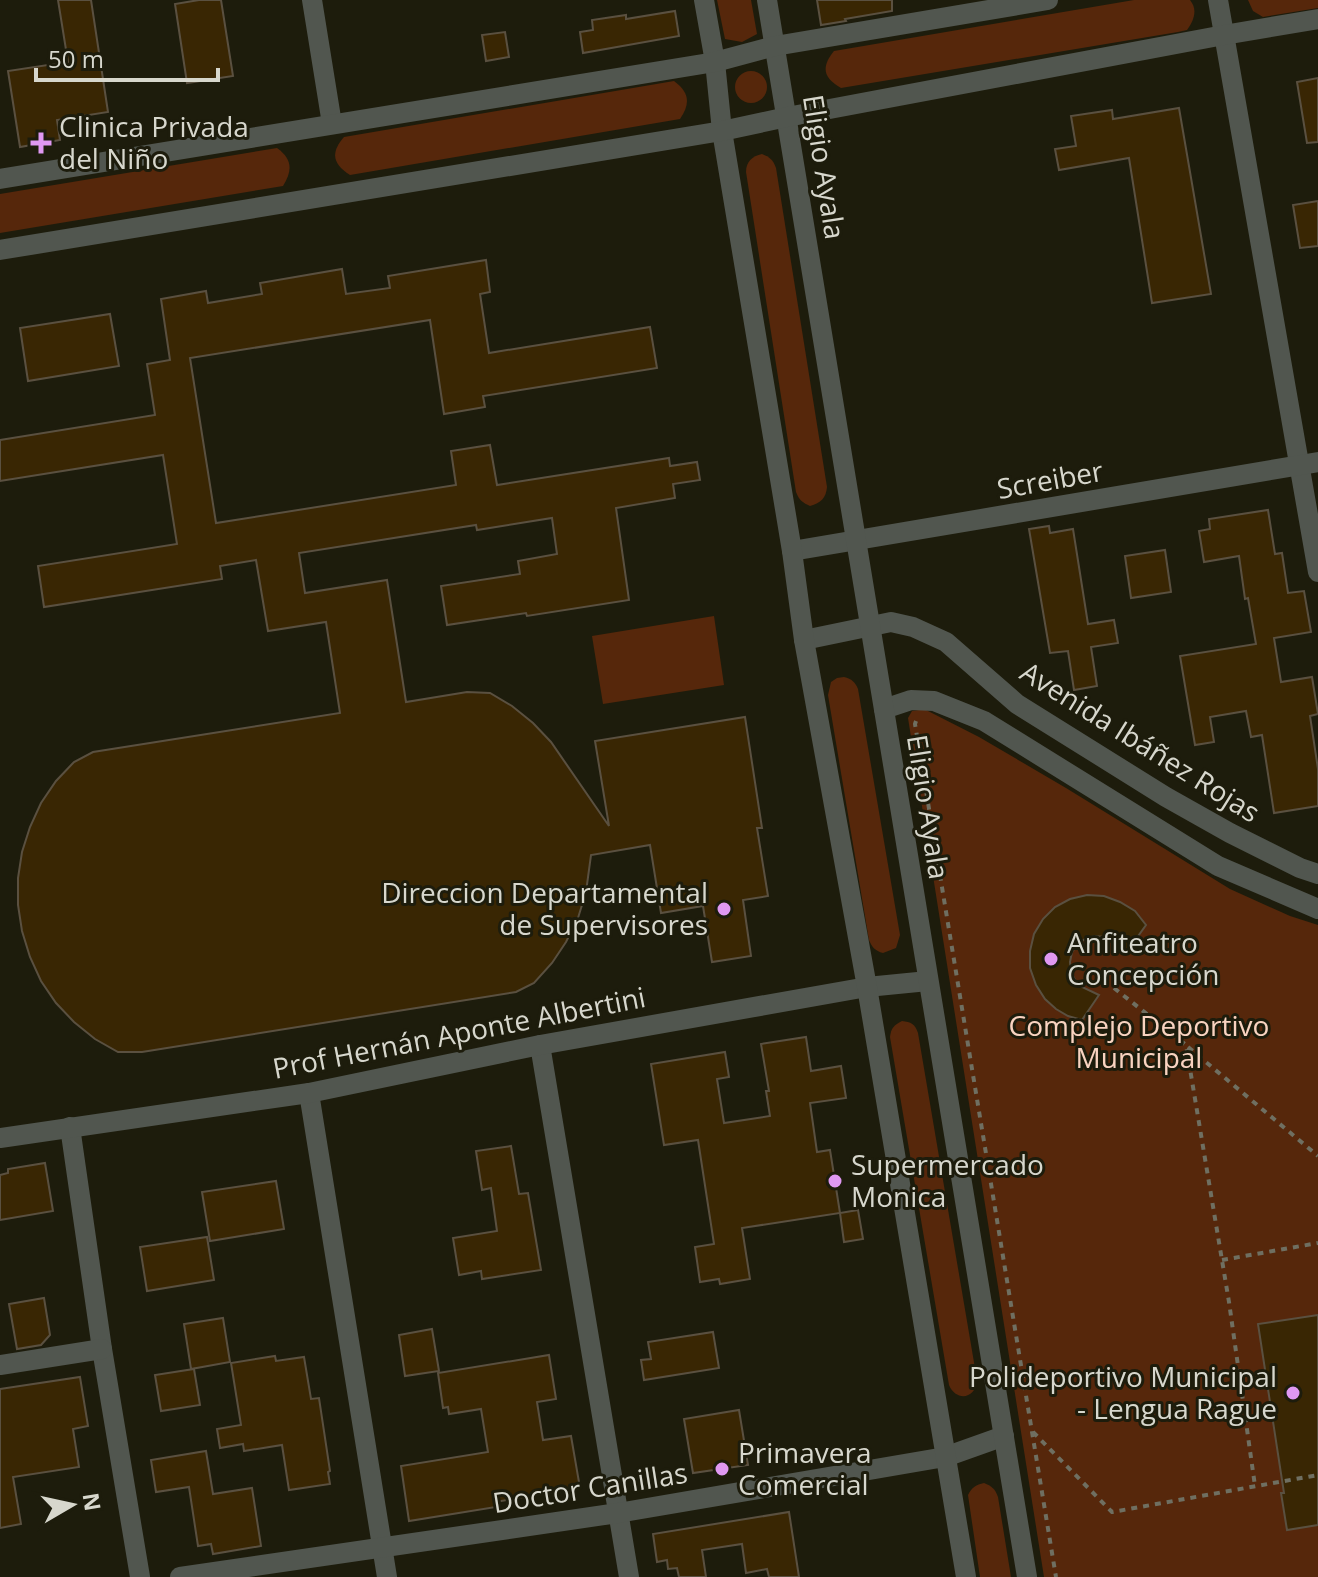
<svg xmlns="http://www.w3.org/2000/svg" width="1318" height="1577" font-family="'Open Sans',sans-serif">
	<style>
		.green { fill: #56270b }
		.building { fill: #392603; stroke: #5a5040; stroke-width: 2 }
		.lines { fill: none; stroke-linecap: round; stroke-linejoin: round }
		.path { stroke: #6f6f61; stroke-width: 4; stroke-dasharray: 6 6; stroke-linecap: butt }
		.minor { stroke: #51564f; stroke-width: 20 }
		.tertiary { stroke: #51564f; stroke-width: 20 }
		.poi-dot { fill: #df98f2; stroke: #1d1c0c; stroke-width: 3 }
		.labels { text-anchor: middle; stroke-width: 6; stroke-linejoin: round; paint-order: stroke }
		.poi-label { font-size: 28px; fill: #d7d7cd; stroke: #1d1c0c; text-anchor: start }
		.street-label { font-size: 28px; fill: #d7d7cd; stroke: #1d1c0c }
		.park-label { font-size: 28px; fill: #f9d3c0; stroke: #1d1c0c }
	</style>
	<rect width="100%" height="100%" fill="#1d1c0c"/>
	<g class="green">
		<polygon points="717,0 751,0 757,34 742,42 725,39"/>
		<path d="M1134,0H1190C1198,10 1194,20 1187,30L1178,32L841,88C823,78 821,67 834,51Z"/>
		<polygon points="1248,0 1318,0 1318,8 1263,17 1253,11"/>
		<circle cx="751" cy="87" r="16"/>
		<path d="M674,81C689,92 691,103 680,119L350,175C333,164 330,153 344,137Z"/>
		<path d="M277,148C292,159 293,170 283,186L0,233V194Z"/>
		<path d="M762,154C770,157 773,160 776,168L827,487C826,498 821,503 810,506C803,503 799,500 796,492L746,172C746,162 752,156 762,154Z"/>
		<polygon points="714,616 724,685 603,704 592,636"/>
		<path d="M844,677C852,679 855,682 858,689L900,935L896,948L883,953C875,951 872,947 869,940L828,695L831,682L837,678Z"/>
		<polygon points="919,710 926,710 979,737 1066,788 1230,889 1290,916 1318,925 1318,1577 1044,1577 908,718 912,711"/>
		<path d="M902,1021C911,1022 915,1024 918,1033L977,1380C976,1399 956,1402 949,1385L890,1037C891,1028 894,1025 902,1021Z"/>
		<path d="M984,1483C992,1486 995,1489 998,1497L1011,1577H980L968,1495C972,1487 976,1485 984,1483Z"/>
	</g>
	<g class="building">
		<polygon points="58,0 91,0 108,112 57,120 60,140 20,147 8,71 68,62"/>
		<polygon points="199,0 221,0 233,76 187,83 175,4"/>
		<polygon points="817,0 892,0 892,11 845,19 846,21 821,25"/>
		<polygon points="675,11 679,36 583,53 580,32 593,30 592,20 626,15 626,19"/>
		<polygon points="505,32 509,57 486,61 482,35"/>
		<polygon points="1318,78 1318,142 1307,143 1297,82"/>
		<polygon points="1179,108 1211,294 1152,303 1129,158 1059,170 1055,149 1076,146 1071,116 1112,110 1113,119"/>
		<polygon points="1318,201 1318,246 1300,248 1293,205"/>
		<polygon points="486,260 490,292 480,294 489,353 650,327 657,368 483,396 485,407 444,414 430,320 190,358 216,523 456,485 451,451 490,445 497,485 669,458 670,466 697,462 700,480 673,484 675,498 616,508 629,600 527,616 526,613 447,625 441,586 520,574 518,561 557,554 552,518 477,530 476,525 299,553 305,593 387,580 406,702 467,692 490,693 512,706 533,723 551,742 609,826 595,741 745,717 762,828 757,828 768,896 743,900 751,956 712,962 703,906 661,913 650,845 591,855 586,892 578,918 566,942 552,963 534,983 516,992 142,1052 118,1052 95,1039 74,1022 56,1003 41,981 30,957 22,931 18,905 18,878 22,852 30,827 41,803 56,781 74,762 93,752 340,713 326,622 268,631 256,560 220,566 222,579 44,607 38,566 177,544 163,455 0,481 0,440 155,415 147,364 170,360 161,299 206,291 208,303 262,294 260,283 342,269 346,294 390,288 388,276"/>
		<polygon points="110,314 119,366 28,381 20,328"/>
		<polygon points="1268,510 1275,554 1282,553 1288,593 1304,591 1311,632 1274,638 1281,682 1312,677 1318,714 1310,716 1318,769 1318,806 1274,813 1262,735 1251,737 1246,711 1210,717 1214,742 1195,745 1180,656 1256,644 1248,598 1245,599 1239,556 1204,562 1199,531 1210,529 1209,519"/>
		<polygon points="1049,526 1050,533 1073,529 1088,624 1114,620 1118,643 1091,647 1097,686 1074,690 1068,651 1050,653 1029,529"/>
		<polygon points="1165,550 1171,592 1131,598 1125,556"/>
		<polygon points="1087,895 1104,896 1120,902 1135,911 1146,925 1126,953 1113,941 1104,937 1095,936 1085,939 1078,944 1072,952 1070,962 1071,972 1075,980 1082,987 1099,995 1082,1020 1068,1016 1056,1009 1045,999 1036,985 1030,968 1030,951 1034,934 1043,919 1055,907 1070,899"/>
		<polygon points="806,1037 811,1071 841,1066 846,1098 810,1103 817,1152 830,1150 840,1213 742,1228 750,1279 720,1284 719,1279 700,1282 695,1247 714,1244 698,1140 664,1145 651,1064 725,1052 729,1077 717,1079 724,1123 770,1116 766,1091 769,1091 761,1044"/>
		<polygon points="511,1146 519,1194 528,1193 541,1270 482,1279 481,1271 459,1275 453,1238 497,1231 491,1188 482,1190 476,1151"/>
		<polygon points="45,1163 53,1211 0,1220 0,1175 8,1173 8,1169"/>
		<polygon points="276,1181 284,1229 210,1241 202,1192"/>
		<polygon points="858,1210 863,1239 844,1242 840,1213"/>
		<polygon points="207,1237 214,1280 147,1291 140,1247"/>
		<polygon points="44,1298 50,1335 41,1345 17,1349 9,1304"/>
		<polygon points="1318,1315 1318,1525 1287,1530 1281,1493 1284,1493 1258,1324"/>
		<polygon points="223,1318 230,1362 191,1369 184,1324"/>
		<polygon points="432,1329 439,1371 405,1376 399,1335"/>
		<polygon points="713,1332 719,1368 644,1380 641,1360 651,1359 648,1342"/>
		<polygon points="549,1355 556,1399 537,1402 543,1440 571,1436 580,1488 495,1502 496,1507 409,1521 401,1466 488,1452 481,1409 449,1414 448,1407 443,1408 438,1373"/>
		<polygon points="275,1356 276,1361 304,1357 311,1399 319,1398 330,1471 328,1472 330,1484 289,1490 282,1445 244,1451 243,1444 220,1448 217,1429 241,1425 231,1363"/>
		<polygon points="194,1369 200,1405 161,1411 155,1375"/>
		<polygon points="80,1377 88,1426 73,1429 79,1467 13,1477 21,1524 0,1528 0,1389"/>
		<polygon points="739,1410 748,1465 693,1473 684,1419"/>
		<polygon points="206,1451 213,1494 252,1488 261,1546 213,1554 211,1544 198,1546 189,1487 156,1492 151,1460"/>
		<polygon points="789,1512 799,1577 769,1577 767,1569 746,1573 742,1544 702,1550 706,1577 679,1577 677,1568 668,1569 667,1560 657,1562 653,1534"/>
	</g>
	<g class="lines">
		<g class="path">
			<polyline points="916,721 915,724 1056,1577"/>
			<polyline points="1114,988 1186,1045 1229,1302 1255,1486"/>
			<polyline points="1188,1047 1318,1156"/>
			<polyline points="1222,1260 1318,1243"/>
			<polyline points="1033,1432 1112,1512 1318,1475"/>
		</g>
		<g class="minor">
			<polyline points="312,0 332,124"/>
			<polyline points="1218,0 1318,572"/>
			<polyline points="792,551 1318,462"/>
			<polyline points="804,640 891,622 913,627 946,642 1017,704 1166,797 1230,833 1300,868 1318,874"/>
			<polyline points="884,709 911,700 934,701 984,721 1218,866 1318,909"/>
			<polyline points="540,1045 629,1577"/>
			<polyline points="309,1093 387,1577"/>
			<polyline points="70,1127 102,1349 140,1577"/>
			<polyline points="0,1138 309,1093 540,1045 867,987 928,981"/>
			<polyline points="0,1365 102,1349"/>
			<polyline points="180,1577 618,1513 945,1457 1004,1436"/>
		</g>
		<g class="tertiary">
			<polyline points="704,0 715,62 722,131 792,551 804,640 867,987 966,1577"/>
			<polyline points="767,0 1027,1577"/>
			<polyline points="0,179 715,62 775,46 1048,0"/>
			<polyline points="0,250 722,131 787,117 1224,35 1318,19"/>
		</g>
	</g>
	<g class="poi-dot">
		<path d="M37 131h8v8h8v8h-8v8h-8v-8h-8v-8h8z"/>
		<circle cx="724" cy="909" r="8"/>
		<circle cx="1051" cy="959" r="8"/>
		<circle cx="835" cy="1181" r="8"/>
		<circle cx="1293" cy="1393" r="8"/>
		<circle cx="722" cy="1469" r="8"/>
	</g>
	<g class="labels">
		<g class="poi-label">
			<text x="59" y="137">Clinica Privada<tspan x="59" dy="32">del Niño</tspan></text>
			<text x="708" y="903" text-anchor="end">Direccion Departamental<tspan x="708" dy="32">de Supervisores</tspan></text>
			<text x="1067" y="953">Anfiteatro<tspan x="1067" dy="32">Concepción</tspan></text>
			<text x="851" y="1175">Supermercado<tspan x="851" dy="32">Monica</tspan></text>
			<text x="1277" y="1387" text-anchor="end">Polideportivo Municipal<tspan x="1277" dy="32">- Lengua Rague</tspan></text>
			<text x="738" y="1463">Primavera<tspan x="738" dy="32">Comercial</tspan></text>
		</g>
		<g class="street-label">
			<text transform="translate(824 167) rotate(81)" y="10">Eligio Ayala</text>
			<text transform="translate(1050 480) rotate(-10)" y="10">Screiber</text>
			<text transform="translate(1140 742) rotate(32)" y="10">Avenida Ibáñez Rojas</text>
			<text transform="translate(928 807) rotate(81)" y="10">Eligio Ayala</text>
			<text transform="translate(459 1033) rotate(-11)" y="10">Prof Hernán Aponte Albertini</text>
			<text transform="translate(590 1488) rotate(-9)" y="10">Doctor Canillas</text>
		</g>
		<g class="park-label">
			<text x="1139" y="1036">Complejo Deportivo<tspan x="1139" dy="32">Municipal</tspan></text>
		</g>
	</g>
	<g transform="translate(72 1505) rotate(81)" stroke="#1d1c0c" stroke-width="6" paint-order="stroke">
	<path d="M0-6L14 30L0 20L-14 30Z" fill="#d7d7cd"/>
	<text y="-12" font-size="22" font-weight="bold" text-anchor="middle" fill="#d7d7cd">N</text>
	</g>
	<path d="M36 68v12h182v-12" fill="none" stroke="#d7d7cd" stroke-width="4"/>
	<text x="48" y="68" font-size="24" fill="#d7d7cd" stroke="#1d1c0c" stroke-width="6" paint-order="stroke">50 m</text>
</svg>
